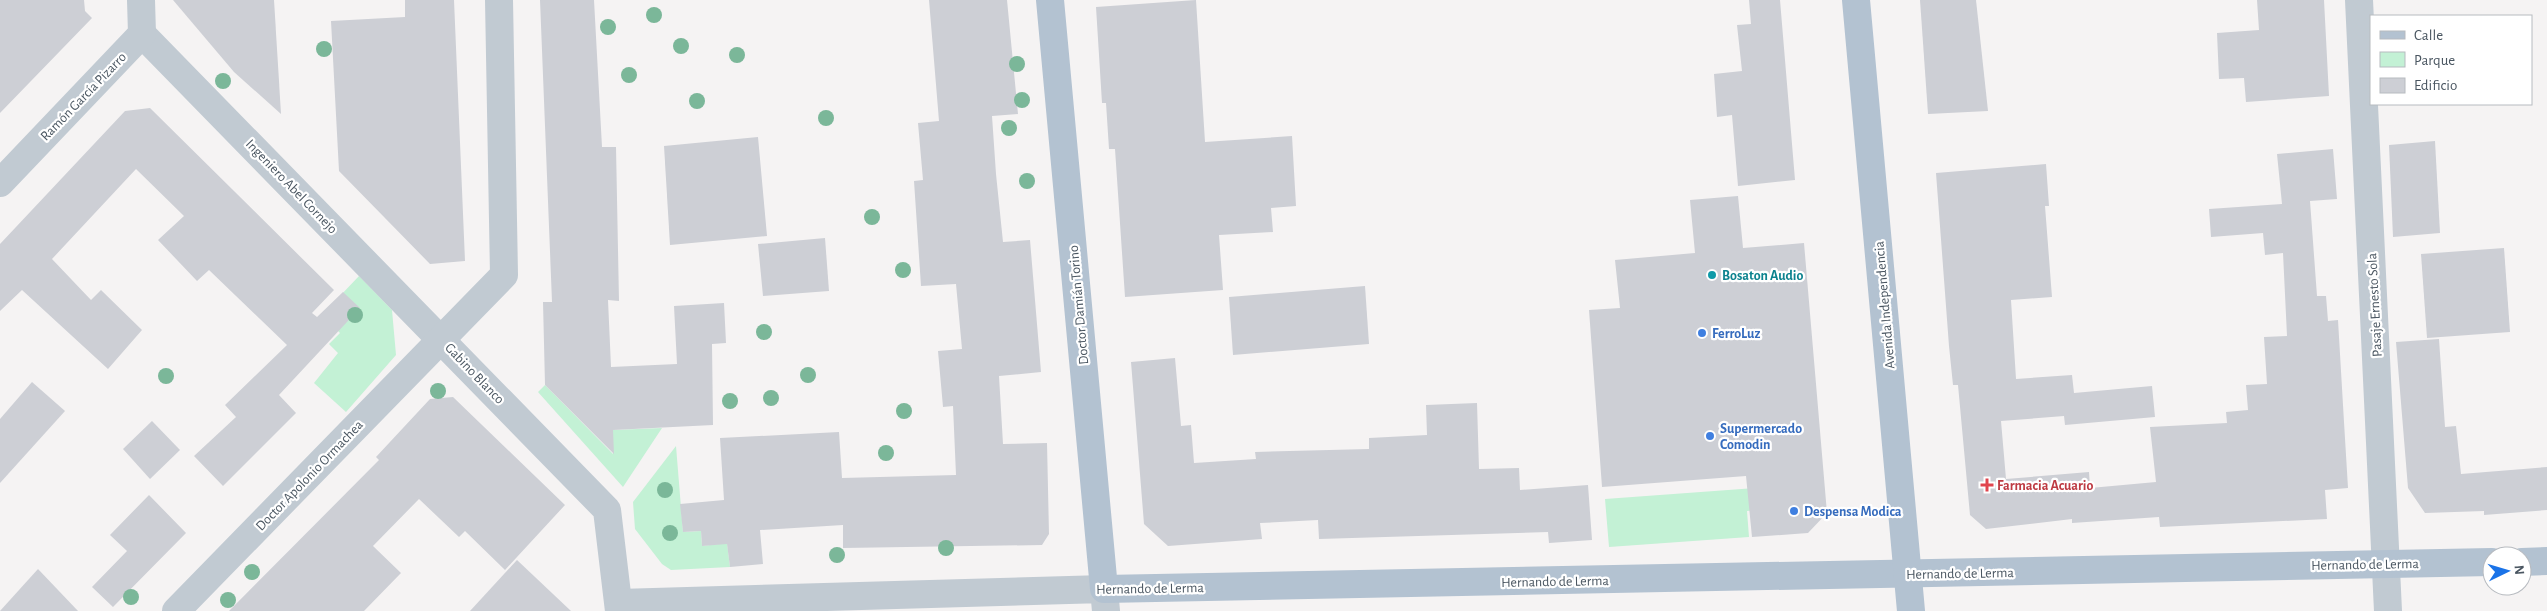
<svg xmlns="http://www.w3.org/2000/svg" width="2547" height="611" font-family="'Alegreya Sans',sans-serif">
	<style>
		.green { fill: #c3f1d5 }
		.building { fill: #cdcfd5 }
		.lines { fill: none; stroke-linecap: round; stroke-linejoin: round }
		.minor { stroke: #c1cad2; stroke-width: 28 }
		.major { stroke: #b3c2d1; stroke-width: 28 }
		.tree { fill: #7bb799 }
		.culture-dot { fill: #0f9aa8; stroke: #fff; stroke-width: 2 }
		.shop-dot { fill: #3f7fe0; stroke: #fff; stroke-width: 2 }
		.health-dot { fill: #e0444e; stroke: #fff; stroke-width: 2 }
		.labels { text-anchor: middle; stroke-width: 4.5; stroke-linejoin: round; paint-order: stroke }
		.street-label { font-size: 14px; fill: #4a5661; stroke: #fff }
		.culture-label { font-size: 14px; font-weight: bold; fill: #0d838f; stroke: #fff; text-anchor: start }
		.shop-label { font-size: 14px; font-weight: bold; fill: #366cbe; stroke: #fff; text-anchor: start }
		.health-label { font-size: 14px; font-weight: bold; fill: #be3a42; stroke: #fff; text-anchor: start }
	</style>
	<rect width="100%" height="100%" fill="#f5f3f3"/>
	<g class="green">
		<polygon points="359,276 392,310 396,355 346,412 314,383 338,353 329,344 340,333 322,315"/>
		<polygon points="545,385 613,454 613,430 662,428 623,487 538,392"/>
		<polygon points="676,446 683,532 701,531 702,546 727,543 730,567 671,570 662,564 635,529 633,502"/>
		<polygon points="1769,487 1771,509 1747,511 1749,537 1609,547 1605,499"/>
	</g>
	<g class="building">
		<polygon points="0,0 84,0 85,11 92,18 0,113"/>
		<polygon points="173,0 274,0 281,114 234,72"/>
		<polygon points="405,0 454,0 465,261 430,264 339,171 331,21 405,17"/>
		<polygon points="540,0 594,0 602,147 616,147 619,301 608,300 611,367 677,364 674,306 724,303 726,343 712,344 713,425 613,430 614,454 545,385 543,302 552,302"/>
		<polygon points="929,0 1007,0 1018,114 992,116 996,174 1003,242 1030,240 1041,372 999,376 1003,444 1047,443 1049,534 1042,545 843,548 843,525 760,530 763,564 730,567 727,544 702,546 701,531 683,532 680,504 724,500 720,438 839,432 842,478 956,475 953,406 943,407 938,351 962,349 956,284 921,286 914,181 923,180 918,123 939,121"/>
		<polygon points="1196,0 1205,142 1292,136 1296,206 1271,208 1273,232 1219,235 1223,290 1125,297 1115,149 1109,149 1106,103 1102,103 1096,7"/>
		<polygon points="1749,0 1780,0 1795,180 1738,186 1732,115 1717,117 1714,74 1742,71 1737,25 1751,24"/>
		<polygon points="1920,0 1976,0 1988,111 1928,114"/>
		<polygon points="2257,0 2324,0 2329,96 2246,102 2244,78 2219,79 2217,33 2259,30"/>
		<polygon points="150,108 334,290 312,313 317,317 343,292 360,308 279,395 296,413 223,486 194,456 236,417 225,405 287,345 209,270 197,281 158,240 184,216 136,169 52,259 91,300 101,290 142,330 108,369 22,290 0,311 0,244 125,111"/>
		<polygon points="758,137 767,236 670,245 664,146"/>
		<polygon points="2435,141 2440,233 2393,237 2389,145"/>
		<polygon points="2333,149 2337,199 2310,201 2317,296 2326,296 2328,321 2338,320 2344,422 2348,488 2325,490 2327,519 2160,527 2159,517 2072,523 2072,519 1986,529 1970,515 1958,385 1953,385 1949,346 1936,173 2046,164 2049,206 2045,206 2052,297 2011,300 2016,379 2072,375 2074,393 2152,386 2155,417 2065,425 2064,416 2001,421 2006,479 2089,472 2090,488 2156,482 2150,427 2227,423 2226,412 2248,410 2246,385 2267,384 2264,337 2287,336 2283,253 2265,255 2263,233 2211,237 2209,209 2282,204 2277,154"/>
		<polygon points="1738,196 1743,248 1804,243 1827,513 1808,533 1752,537 1746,476 1602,487 1589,310 1620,308 1615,260 1695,253 1690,200"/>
		<polygon points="825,238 829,291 763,296 758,244"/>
		<polygon points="2504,248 2510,332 2427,338 2421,254"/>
		<polygon points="1365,286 1369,344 1233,355 1229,297"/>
		<polygon points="2439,339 2445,427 2456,426 2461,474 2547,467 2547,510 2484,515 2484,511 2425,513 2408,488 2396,342"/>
		<polygon points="1175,358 1181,426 1191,425 1194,463 1256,459 1255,452 1369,449 1369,438 1427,435 1426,405 1477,403 1479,469 1519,468 1520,490 1588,485 1592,540 1549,543 1548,532 1319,539 1318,520 1260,523 1262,539 1168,546 1144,524 1131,362"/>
		<polygon points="32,382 65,411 0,483 0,419"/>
		<polygon points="453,397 565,505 505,570 465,531 459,537 419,499 373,546 401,573 364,611 229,611 379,460 376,457 430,399"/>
		<polygon points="152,421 180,450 150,479 123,449"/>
		<polygon points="149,495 186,533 113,607 92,587 127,551 110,535"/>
		<polygon points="517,560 571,611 470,611"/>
		<polygon points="38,569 78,611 0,611"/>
	</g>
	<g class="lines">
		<g class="minor">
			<polyline points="2359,0 2388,611"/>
			<polyline points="142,34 607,510 619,611"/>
			<polyline points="0,183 142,34 141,0"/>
			<polyline points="619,603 1104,589 1106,611"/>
			<polyline points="176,611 504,275 499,0"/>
		</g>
		<g class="major">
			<polyline points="1050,0 1104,589 2492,562"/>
			<polyline points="1856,0 1911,611"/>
			<polyline points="2522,562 2547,561"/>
		</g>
	</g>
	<g class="tree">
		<circle cx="654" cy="15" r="8"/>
		<circle cx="608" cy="27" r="8"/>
		<circle cx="681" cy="46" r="8"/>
		<circle cx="324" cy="49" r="8"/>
		<circle cx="737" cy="55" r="8"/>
		<circle cx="1017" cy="64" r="8"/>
		<circle cx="629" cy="75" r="8"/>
		<circle cx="223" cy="81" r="8"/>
		<circle cx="1022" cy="100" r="8"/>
		<circle cx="697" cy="101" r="8"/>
		<circle cx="826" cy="118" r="8"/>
		<circle cx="1009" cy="128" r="8"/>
		<circle cx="1027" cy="181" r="8"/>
		<circle cx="872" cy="217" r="8"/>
		<circle cx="903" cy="270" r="8"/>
		<circle cx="355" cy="315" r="8"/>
		<circle cx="764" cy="332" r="8"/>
		<circle cx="808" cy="375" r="8"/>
		<circle cx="166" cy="376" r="8"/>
		<circle cx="438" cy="391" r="8"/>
		<circle cx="771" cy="398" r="8"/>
		<circle cx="730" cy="401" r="8"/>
		<circle cx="904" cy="411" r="8"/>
		<circle cx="886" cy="453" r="8"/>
		<circle cx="665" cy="490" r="8"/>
		<circle cx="670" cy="533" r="8"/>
		<circle cx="946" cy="548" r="8"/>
		<circle cx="837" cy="555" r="8"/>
		<circle cx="252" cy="572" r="8"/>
		<circle cx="131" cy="597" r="8"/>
		<circle cx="228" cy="600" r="8"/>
	</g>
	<circle class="culture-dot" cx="1712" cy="275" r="5"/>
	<g class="shop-dot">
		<circle cx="1702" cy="333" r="5"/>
		<circle cx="1710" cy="436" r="5"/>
		<circle cx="1794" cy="511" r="5"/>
	</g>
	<path class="health-dot" d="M1984.5 477.5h5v5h5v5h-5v5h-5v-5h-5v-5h5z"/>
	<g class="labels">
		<g class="street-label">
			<text transform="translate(83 96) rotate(-46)" y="5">Ramón García Pizarro</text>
			<text transform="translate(292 186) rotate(46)" y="5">Ingeniero Abel Cornejo</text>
			<text transform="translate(1078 305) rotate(-95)" y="5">Doctor Damián Torino</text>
			<text transform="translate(1884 305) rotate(-95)" y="5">Avenida Independencia</text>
			<text transform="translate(2374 305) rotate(-93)" y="5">Pasaje Ernesto Sola</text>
			<text transform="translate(475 373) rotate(46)" y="5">Gabino Blanco</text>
			<text transform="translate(309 475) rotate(-46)" y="5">Doctor Apolonio Ormachea</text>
			<text transform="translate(2365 564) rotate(-1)" y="5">Hernando de Lerma</text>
			<text transform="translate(1960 573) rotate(-1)" y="5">Hernando de Lerma</text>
			<text transform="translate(1555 581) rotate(-1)" y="5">Hernando de Lerma</text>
			<text transform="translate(1150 588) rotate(-1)" y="5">Hernando de Lerma</text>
		</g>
		<g class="culture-label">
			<text x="1722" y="280">Bosaton Audio</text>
		</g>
		<g class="shop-label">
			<text x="1712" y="338">FerroLuz</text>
			<text x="1720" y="433">Supermercado<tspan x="1720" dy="16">Comodin</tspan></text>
			<text x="1804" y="516">Despensa Modica</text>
		</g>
		<g class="health-label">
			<text x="1997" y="490">Farmacia Acuario</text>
		</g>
	</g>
	<rect x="2370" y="15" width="162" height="90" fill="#ffffff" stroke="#b7bbc0"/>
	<rect x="2380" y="31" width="25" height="8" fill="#b3c2d1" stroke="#b7bbc0"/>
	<text x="2414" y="40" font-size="15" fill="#4a5661">Calle</text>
	<rect x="2380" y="52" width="25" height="15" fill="#c3f1d5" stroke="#b7bbc0"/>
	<text x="2414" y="65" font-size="15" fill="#4a5661">Parque</text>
	<rect x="2380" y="78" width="25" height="15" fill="#cdcfd5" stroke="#b7bbc0"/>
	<text x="2414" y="90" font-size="15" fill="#4a5661">Edificio</text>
	<g transform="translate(2507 571) rotate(85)"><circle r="24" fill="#ffffff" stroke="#b7bbc0"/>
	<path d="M0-4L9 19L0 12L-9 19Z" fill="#1a73e8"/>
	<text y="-8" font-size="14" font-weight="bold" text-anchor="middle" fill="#4a5661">N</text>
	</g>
</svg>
